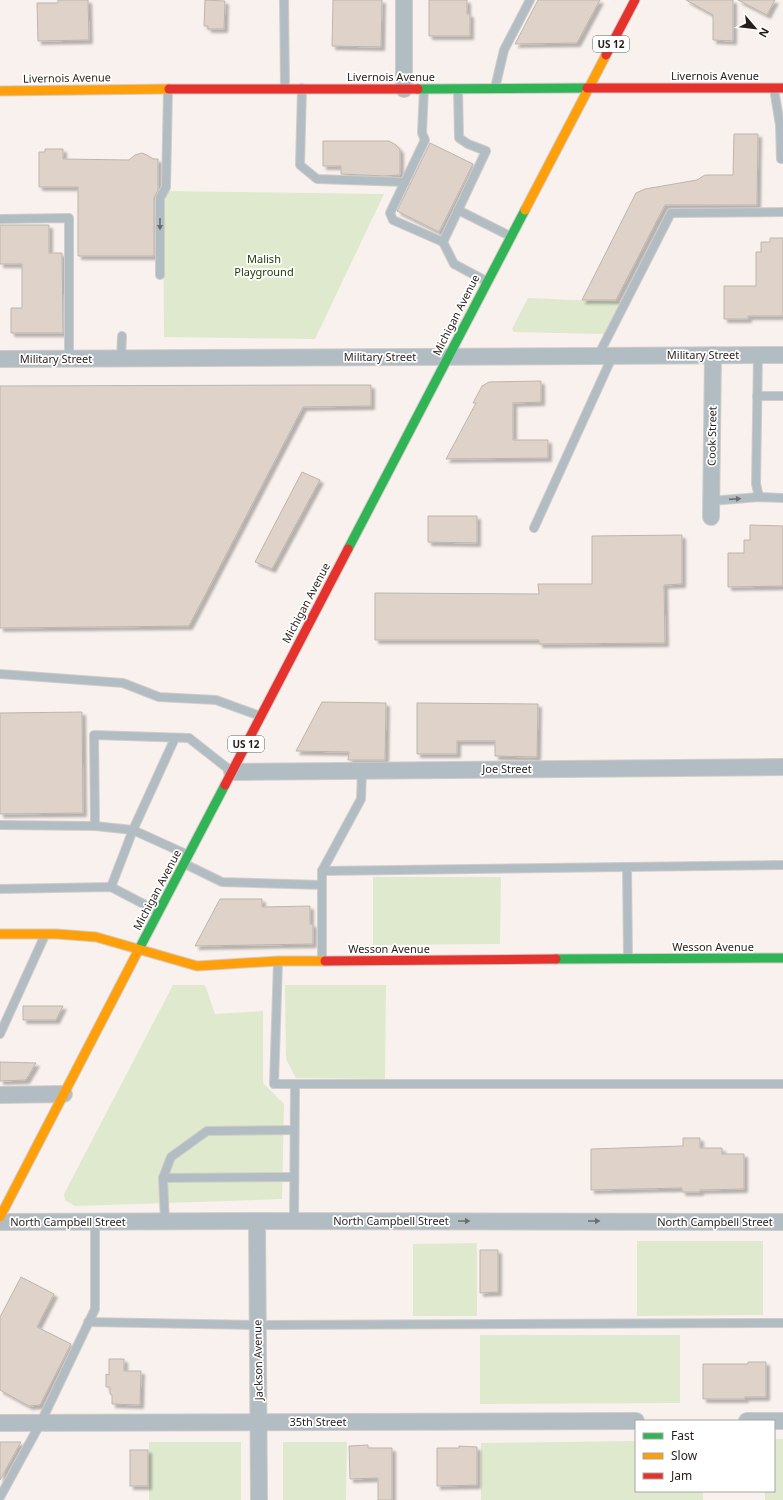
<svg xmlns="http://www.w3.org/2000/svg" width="783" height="1500" font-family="'Noto Sans',sans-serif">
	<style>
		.green { fill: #dee9ce }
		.building { fill: #dfd3c9; stroke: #bcb5af; filter: url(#shadow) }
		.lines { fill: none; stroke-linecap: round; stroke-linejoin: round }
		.lane-casing { stroke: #d2ccc8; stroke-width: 10 }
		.street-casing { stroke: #d2ccc8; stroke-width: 18 }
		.fast-casing { stroke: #d2ccc8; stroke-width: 11 }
		.slow-casing { stroke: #d2ccc8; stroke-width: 11 }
		.jam-casing { stroke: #d2ccc8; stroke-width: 11 }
		.lane { stroke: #b1bdc3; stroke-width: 8 }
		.street { stroke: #b1bdc3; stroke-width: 16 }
		.fast { stroke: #30b455; stroke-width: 9 }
		.slow { stroke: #ff9f0a; stroke-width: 9 }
		.jam { stroke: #e5322d; stroke-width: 9 }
		.oneway { fill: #6c6e6e }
		.labels { text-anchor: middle; stroke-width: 3.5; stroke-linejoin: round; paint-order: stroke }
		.shield { fill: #fff; stroke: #67625e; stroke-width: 1 }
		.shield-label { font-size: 10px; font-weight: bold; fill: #261e19 }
		.street-label { font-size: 11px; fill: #261e19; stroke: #fff }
		.park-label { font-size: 11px; fill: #223c09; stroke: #fff }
	</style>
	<defs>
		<filter id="shadow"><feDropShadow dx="3.5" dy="3.5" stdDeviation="1" flood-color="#0004"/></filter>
	</defs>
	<rect width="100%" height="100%" fill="#f9f1ed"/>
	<g class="green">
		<polygon points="163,191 384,194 315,339 164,337"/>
		<polygon points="528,298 620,302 604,334 514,332 512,329"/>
		<polygon points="373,877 501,877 500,944 373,945"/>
		<polygon points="173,985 205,985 215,1014 263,1011 263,1083 284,1104 282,1199 75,1206 65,1200 64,1194"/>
		<polygon points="285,985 386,985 385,1079 296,1078 286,1059"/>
		<polygon points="637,1241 763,1241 763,1315 637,1316"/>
		<polygon points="477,1243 477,1316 413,1316 413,1244"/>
		<polygon points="480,1335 680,1335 680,1403 480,1404"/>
		<polygon points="774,1439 783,1439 783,1500 765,1500 765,1491 774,1491"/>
		<polygon points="636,1441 636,1491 703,1491 703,1500 481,1500 481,1443"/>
		<rect x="149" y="1442" width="92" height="58"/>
		<polygon points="283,1442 347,1442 346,1500 283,1500"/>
	</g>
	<g class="building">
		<polygon points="58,0 88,0 89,40 38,41 37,3 58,3"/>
		<polygon points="205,0 225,1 224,29 208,29 208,26 204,26"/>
		<polygon points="333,0 382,0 381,47 332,46"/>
		<polygon points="429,0 467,0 467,14 470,14 470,36 429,36"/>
		<polygon points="538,0 600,0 577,43 515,44"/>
		<polygon points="686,0 733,0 733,41 713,40 713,15"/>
		<polygon points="738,0 775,0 767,15"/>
		<polygon points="734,134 758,134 757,205 665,205 616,300 582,300 636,193 645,189 697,180 705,175 733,175"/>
		<polygon points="323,141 389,141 396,145 400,150 400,175 384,176 341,174 341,166 323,166"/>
		<polygon points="430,143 473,164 439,232 397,211"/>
		<polygon points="45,149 63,149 63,159 129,160 135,155 142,153 147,155 153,159 158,159 158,190 154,198 154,256 78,256 78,187 39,187 39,152 45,152"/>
		<polygon points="0,225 49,225 49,253 62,253 63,333 11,333 11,308 22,308 22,264 0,264"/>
		<polygon points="770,238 783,238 783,316 748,316 748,319 724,319 724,286 756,286 756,252 761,252 761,242 770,242"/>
		<polygon points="541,381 541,402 513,403 513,440 548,440 548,458 446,459 476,403 473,403 482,386 489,382"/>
		<polygon points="324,385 371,385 371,406 303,407 189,626 0,628 0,386"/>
		<polygon points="302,472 320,480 272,569 255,562"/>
		<polygon points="428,516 477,516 477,543 428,542"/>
		<polygon points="750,525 783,526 783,586 728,587 728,553 744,553 744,540 750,540"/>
		<polygon points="682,535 682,584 664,585 665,643 539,644 539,640 375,640 375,593 539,594 538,584 592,584 592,536"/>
		<polygon points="322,702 386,703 385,760 348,760 349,752 296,751"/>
		<polygon points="417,703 538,704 537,757 495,756 495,741 457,741 457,754 417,754"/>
		<polygon points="82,712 83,813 0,814 0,713"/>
		<polygon points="220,899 262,899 262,907 310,906 310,924 313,924 313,944 195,946"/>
		<polygon points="23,1006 63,1006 56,1020 23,1020"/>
		<polygon points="0,1062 36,1063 26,1080 0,1081"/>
		<polygon points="683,1138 700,1138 700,1148 722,1148 722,1154 744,1154 744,1189 700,1190 700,1192 682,1192 682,1188 591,1190 591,1149 683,1146"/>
		<polygon points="480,1250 498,1250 498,1292 480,1293"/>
		<polygon points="21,1277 54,1294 37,1327 71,1344 40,1405 29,1406 0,1390 0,1317"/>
		<polygon points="109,1359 124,1359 124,1371 141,1371 140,1405 112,1404 112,1395 110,1394 110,1387 106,1387 106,1374 109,1375"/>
		<polygon points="748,1362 766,1362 766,1397 745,1397 745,1399 703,1399 703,1364 748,1364"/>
		<polygon points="0,1442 21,1442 0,1480"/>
		<polygon points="368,1445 368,1448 392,1448 392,1500 378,1500 378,1478 350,1479 349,1446"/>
		<polygon points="459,1446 477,1447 477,1485 437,1486 437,1448 459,1448"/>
		<rect x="130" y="1450" width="18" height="36"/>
	</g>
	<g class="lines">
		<g class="lane-casing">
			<g id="lane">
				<polyline points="284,0 285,87"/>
				<polyline points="302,88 300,165 317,179 405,182"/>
				<polyline points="495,88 504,50 530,0"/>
				<polyline points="424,89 422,133 425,140 390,213 393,220 443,242"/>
				<polyline points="458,89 459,138 468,144 486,151 443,242 454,264 486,281"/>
				<polyline points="774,89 780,125 781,159 783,159"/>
				<polyline points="458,210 510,236"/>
				<polyline points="0,219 69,218 69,359"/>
				<polyline points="160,275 160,198 166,187 168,90"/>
				<polyline points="758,354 756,484 759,497"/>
				<polyline points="598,356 671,213 783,212"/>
				<polyline points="121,358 122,336"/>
				<polyline points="757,396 783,396"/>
				<polyline points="711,501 759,497 783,498"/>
				<polyline points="534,528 613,355"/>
				<polyline points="0,674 123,683 159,697 216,700 260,716"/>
				<polyline points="0,825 95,826 133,830 188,855"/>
				<polyline points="95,826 94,735 189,738 231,771"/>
				<polyline points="185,864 222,882 322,885"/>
				<polyline points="627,867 628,958"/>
				<polyline points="322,871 783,865"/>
				<polyline points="111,887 133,830 175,738"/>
				<polyline points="0,889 111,887 157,911"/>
				<polyline points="322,960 322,871 361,799 362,770"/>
				<polyline points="278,962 274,1084 783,1084"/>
				<polyline points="0,1034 45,935"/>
				<polyline points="294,1177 163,1178 171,1157 207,1131 294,1130"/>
				<polyline points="163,1178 165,1222"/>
				<polyline points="294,1221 295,1084"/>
				<polyline points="88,1322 257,1325 783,1323"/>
				<polyline points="0,1497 40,1424 95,1309 95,1222"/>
			</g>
		</g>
		<g class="street-casing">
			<g id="street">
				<polyline points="404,0 404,89"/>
				<polyline points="0,359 783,355"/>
				<polyline points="711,517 713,355"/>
				<polyline points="232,772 783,767"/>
				<polyline points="0,1095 64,1094"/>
				<polyline points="257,1221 259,1500"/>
				<polyline points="0,1222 257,1221 783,1222"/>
				<polyline points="747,1421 783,1421"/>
				<polyline points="0,1423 636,1421"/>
			</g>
		</g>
		<g class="fast-casing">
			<g id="fast">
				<polyline points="418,89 587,88"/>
				<polyline points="348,549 525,210"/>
				<polyline points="138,951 225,785"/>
				<polyline points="556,959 783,958"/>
			</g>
		</g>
		<g class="slow-casing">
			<g id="slow">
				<polyline points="0,91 169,89"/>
				<polyline points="525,210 606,55"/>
				<polyline points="0,934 57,934 96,937 197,966 278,961 325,961"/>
				<polyline points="0,1217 138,951"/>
			</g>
		</g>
		<g class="jam-casing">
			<g id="jam">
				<polyline points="606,55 635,0"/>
				<polyline points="587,88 783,88"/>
				<polyline points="169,89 418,89"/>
				<polyline points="225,785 348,549"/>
				<polyline points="325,961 556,959"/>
			</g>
		</g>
		<use href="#lane" class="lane"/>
		<use href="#street" class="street"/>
		<use href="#fast" class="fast"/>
		<use href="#slow" class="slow"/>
		<use href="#jam" class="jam"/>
	</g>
	<defs><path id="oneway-solid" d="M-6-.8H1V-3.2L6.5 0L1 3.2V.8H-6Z"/></defs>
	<g class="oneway">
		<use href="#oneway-solid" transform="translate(160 224) rotate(90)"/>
		<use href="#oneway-solid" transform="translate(735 499) rotate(-4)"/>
		<use href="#oneway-solid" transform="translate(464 1221)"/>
		<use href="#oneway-solid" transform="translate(594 1221)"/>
	</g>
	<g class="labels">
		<g class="shield">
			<rect x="593" y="36" width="36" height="16" rx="3"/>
			<rect x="228" y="736" width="36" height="16" rx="3"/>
		</g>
		<g class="shield-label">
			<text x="611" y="48">US 12</text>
			<text x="246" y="748">US 12</text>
		</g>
		<g class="street-label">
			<text x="715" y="80">Livernois Avenue</text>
			<text x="391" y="81">Livernois Avenue</text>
			<text transform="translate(67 78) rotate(-1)" y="4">Livernois Avenue</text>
			<text transform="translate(456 315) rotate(-63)" y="4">Michigan Avenue</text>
			<text x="703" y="359">Military Street</text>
			<text x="380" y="361">Military Street</text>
			<text x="56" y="363">Military Street</text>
			<text transform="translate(712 436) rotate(-89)" y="4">Cook Street</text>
			<text transform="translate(306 603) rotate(-62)" y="4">Michigan Avenue</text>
			<text x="507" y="773">Joe Street</text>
			<text transform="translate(157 890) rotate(-62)" y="4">Michigan Avenue</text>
			<text x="713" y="951">Wesson Avenue</text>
			<text x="389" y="953">Wesson Avenue</text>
			<text x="391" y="1225">North Campbell Street</text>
			<text x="68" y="1226">North Campbell Street</text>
			<text x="715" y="1226">North Campbell Street</text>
			<text transform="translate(258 1360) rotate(-91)" y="4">Jackson Avenue</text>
			<text x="318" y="1426">35th Street</text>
		</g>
		<g class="park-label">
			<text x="264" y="263">Malish<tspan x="264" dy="13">Playground</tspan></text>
		</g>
	</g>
	<rect x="635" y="1420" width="140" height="72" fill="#ffffff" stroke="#a8a5a3"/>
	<rect x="643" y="1433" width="20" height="6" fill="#30b455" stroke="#a8a5a3"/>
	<text x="671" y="1440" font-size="12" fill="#261e19">Fast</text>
	<rect x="643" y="1453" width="20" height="6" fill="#ff9f0a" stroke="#a8a5a3"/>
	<text x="671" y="1460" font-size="12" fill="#261e19">Slow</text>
	<rect x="643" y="1473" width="20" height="6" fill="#e5322d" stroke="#a8a5a3"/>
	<text x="671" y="1480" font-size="12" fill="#261e19">Jam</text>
	<g transform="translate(755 28) rotate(118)" stroke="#ffffff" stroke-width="3" paint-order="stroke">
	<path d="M0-3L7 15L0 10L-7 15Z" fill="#261e19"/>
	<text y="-6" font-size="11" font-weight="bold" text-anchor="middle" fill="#261e19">N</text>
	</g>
</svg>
